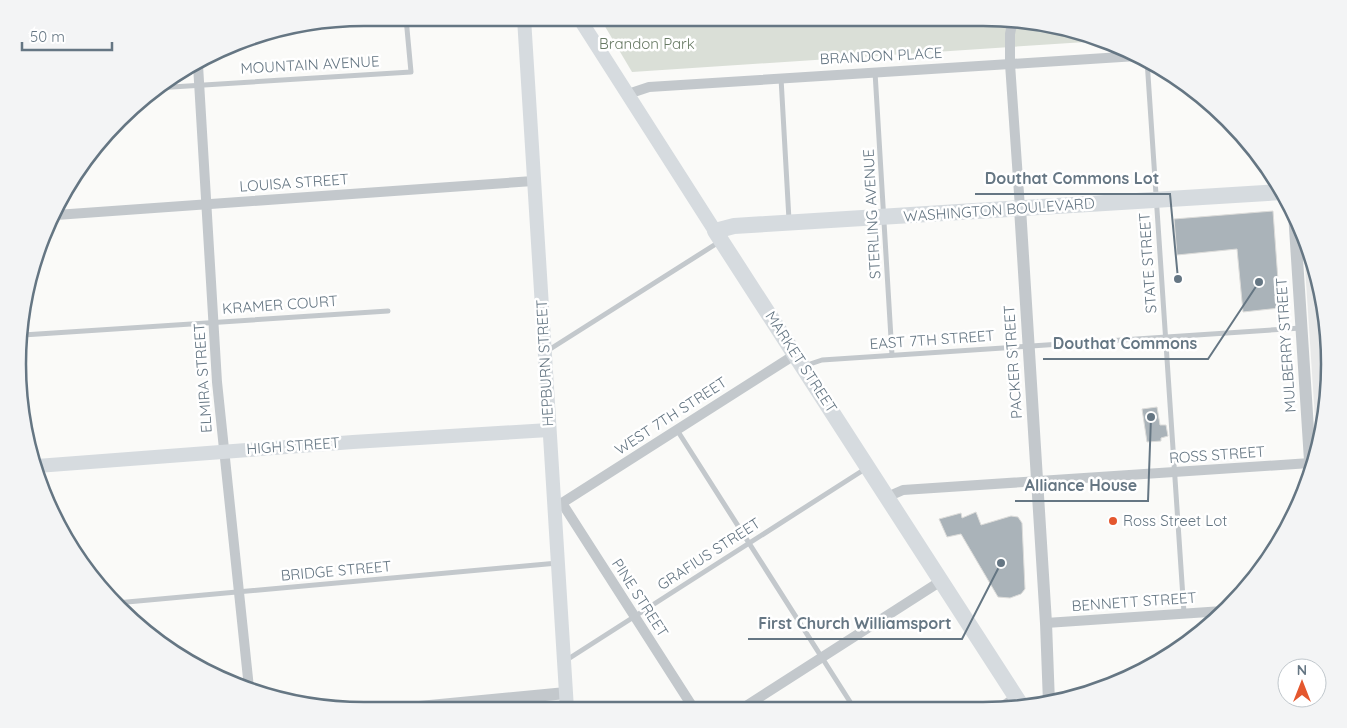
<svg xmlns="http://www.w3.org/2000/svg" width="1347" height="728" font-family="Quicksand,sans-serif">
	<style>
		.built { fill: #e8e9e9 }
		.green { fill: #dadfd7 }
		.building { fill: #aab3b9; stroke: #dcdcda }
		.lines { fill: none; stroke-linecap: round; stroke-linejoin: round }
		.service { stroke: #c3c8cc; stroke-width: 5 }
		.minor { stroke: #c3c8cc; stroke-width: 10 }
		.tertiary { stroke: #c3c8cc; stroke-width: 12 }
		.secondary { stroke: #d6dbdf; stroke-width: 14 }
		.primary { stroke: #d6dbdf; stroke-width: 16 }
		.poi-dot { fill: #e4572e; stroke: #fff; stroke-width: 2 }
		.labels { text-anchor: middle; stroke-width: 5; stroke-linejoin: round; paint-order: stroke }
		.park-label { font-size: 15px; fill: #687a64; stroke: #fff }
		.street-label { font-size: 15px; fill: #657683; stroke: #fff }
		.poi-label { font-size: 15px; fill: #657683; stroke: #fff; text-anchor: start }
		.rim { fill: none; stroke: #657683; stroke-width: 2.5 }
		.leader { fill: none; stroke: #657683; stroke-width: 2 }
		.callout-dot { fill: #657683; stroke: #fff; stroke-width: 2 }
		.callout-label { font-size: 16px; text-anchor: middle; font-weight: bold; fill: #657683; stroke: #fff; stroke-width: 5; stroke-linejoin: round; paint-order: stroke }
	</style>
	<rect width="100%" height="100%" fill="#fafaf8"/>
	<polygon class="built" points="1303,236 1318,274 1329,341 1327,409 1317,449"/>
	<polygon class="green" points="600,18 1005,18 1073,29 1101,41 632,72"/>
	<g class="building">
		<polygon points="1258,154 1266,166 1259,167"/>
		<polygon points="1273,211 1280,308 1243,312 1237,249 1177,255 1174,219"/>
		<polygon points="1157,407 1160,425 1166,425 1168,436 1161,438 1161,441 1147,442 1142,409"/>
		<polygon points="976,512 981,525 1011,516 1018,517 1022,523 1025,589 1021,594 1010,598 998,597 961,534 947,537 939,519 961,513 962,518"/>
	</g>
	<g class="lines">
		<g class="service">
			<polyline points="1147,60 1184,613"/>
			<polyline points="875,72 892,355"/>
			<polyline points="781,78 789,220"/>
			<polyline points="156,88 411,72 406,18"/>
			<polyline points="23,335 388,311"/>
			<polyline points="547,351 719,242"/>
			<polyline points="804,366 822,360 1301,328"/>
			<polyline points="677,430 854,708"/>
			<polyline points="116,603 558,563"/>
			<polyline points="565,661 865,469"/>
			<polyline points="995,708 1012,697"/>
		</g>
		<g class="minor">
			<polyline points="1013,19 1010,34 1010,64 1020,208"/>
			<polyline points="198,65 217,382 249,688"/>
			<polyline points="628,94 649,87 1137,56"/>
			<polyline points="56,215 533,181"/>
			<polyline points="887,497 903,490 1310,463"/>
			<polyline points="562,503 694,709"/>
			<polyline points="555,504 562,503 796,354"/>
			<polyline points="1046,623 1223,611"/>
			<polyline points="743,708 941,581"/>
		</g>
		<g class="tertiary">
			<polyline points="1020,208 1046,623 1049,703"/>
			<polyline points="1294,212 1311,476"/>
			<polyline points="388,710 566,693"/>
		</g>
		<g class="secondary">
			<polyline points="524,18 567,709"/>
			<polyline points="579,18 715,231"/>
			<polyline points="37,466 353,442 549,430"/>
		</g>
		<polyline class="primary" points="1023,708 715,231 734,226 1282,192"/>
	</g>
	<circle class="poi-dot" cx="1113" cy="521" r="5"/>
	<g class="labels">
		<g class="park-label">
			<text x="647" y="49">Brandon Park</text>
		</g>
		<g class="street-label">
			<text transform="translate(881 56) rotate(-3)" y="5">BRANDON PLACE</text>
			<text transform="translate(310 65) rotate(-3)" y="5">MOUNTAIN AVENUE</text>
			<text transform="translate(294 183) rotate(-4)" y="5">LOUISA STREET</text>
			<text transform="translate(999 210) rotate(-4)" y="5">WASHINGTON BOULEVARD</text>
			<text transform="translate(872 214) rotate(-93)" y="5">STERLING AVENUE</text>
			<text transform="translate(1148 263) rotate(-94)" y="5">STATE STREET</text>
			<text transform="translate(280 305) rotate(-4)" y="5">KRAMER COURT</text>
			<text transform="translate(932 340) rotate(-4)" y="5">EAST 7TH STREET</text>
			<text transform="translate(1286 345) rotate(-94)" y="5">MULBERRY STREET</text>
			<text transform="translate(801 362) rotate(57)" y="5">MARKET STREET</text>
			<text transform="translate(1013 362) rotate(-94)" y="5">PACKER STREET</text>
			<text transform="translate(545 363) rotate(-93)" y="5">HEPBURN STREET</text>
			<text transform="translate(203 378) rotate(-94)" y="5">ELMIRA STREET</text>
			<text transform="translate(671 416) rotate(-33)" y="5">WEST 7TH STREET</text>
			<text transform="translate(293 446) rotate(-4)" y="5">HIGH STREET</text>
			<text transform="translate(1217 455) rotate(-4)" y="5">ROSS STREET</text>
			<text transform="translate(709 554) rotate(-33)" y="5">GRAFIUS STREET</text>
			<text transform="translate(336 571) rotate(-5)" y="5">BRIDGE STREET</text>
			<text transform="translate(640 598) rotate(57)" y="5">PINE STREET</text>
			<text transform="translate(1134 602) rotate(-4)" y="5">BENNETT STREET</text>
		</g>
		<g class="poi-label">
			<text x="1123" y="526">Ross Street Lot</text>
		</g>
	</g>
	<path d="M0 0H1347V728H0ZM364 26H983A338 338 0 0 1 1321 364V364A338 338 0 0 1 983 702H364A338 338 0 0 1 26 364V364A338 338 0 0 1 364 26Z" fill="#f3f4f5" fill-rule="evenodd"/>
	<path class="rim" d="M364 26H983A338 338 0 0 1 1321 364V364A338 338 0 0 1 983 702H364A338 338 0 0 1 26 364V364A338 338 0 0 1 364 26Z"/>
	<path class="leader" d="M1178 279L1170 194H975M1259 282L1208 359H1043M1151 417L1148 501H1015M1001 563L962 639H748"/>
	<g class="callout-dot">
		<circle cx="1178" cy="279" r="5"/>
		<circle cx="1259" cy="282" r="5"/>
		<circle cx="1151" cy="417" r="5"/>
		<circle cx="1001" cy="563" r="5"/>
	</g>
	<g class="callout-label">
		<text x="1072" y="184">Douthat Commons Lot</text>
		<text x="1125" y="349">Douthat Commons</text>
		<text x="1081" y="491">Alliance House</text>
		<text x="855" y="629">First Church Williamsport</text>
	</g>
	<g transform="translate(1302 683)"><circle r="24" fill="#ffffff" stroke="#c1c8cd"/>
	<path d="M0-4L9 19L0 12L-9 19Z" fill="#e4572e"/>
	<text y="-8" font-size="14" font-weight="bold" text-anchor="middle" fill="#657683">N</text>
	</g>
	<path d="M22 42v8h90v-8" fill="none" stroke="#657683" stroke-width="2.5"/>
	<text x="30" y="42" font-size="15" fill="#657683" stroke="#ffffff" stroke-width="4" paint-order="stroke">50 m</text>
</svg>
